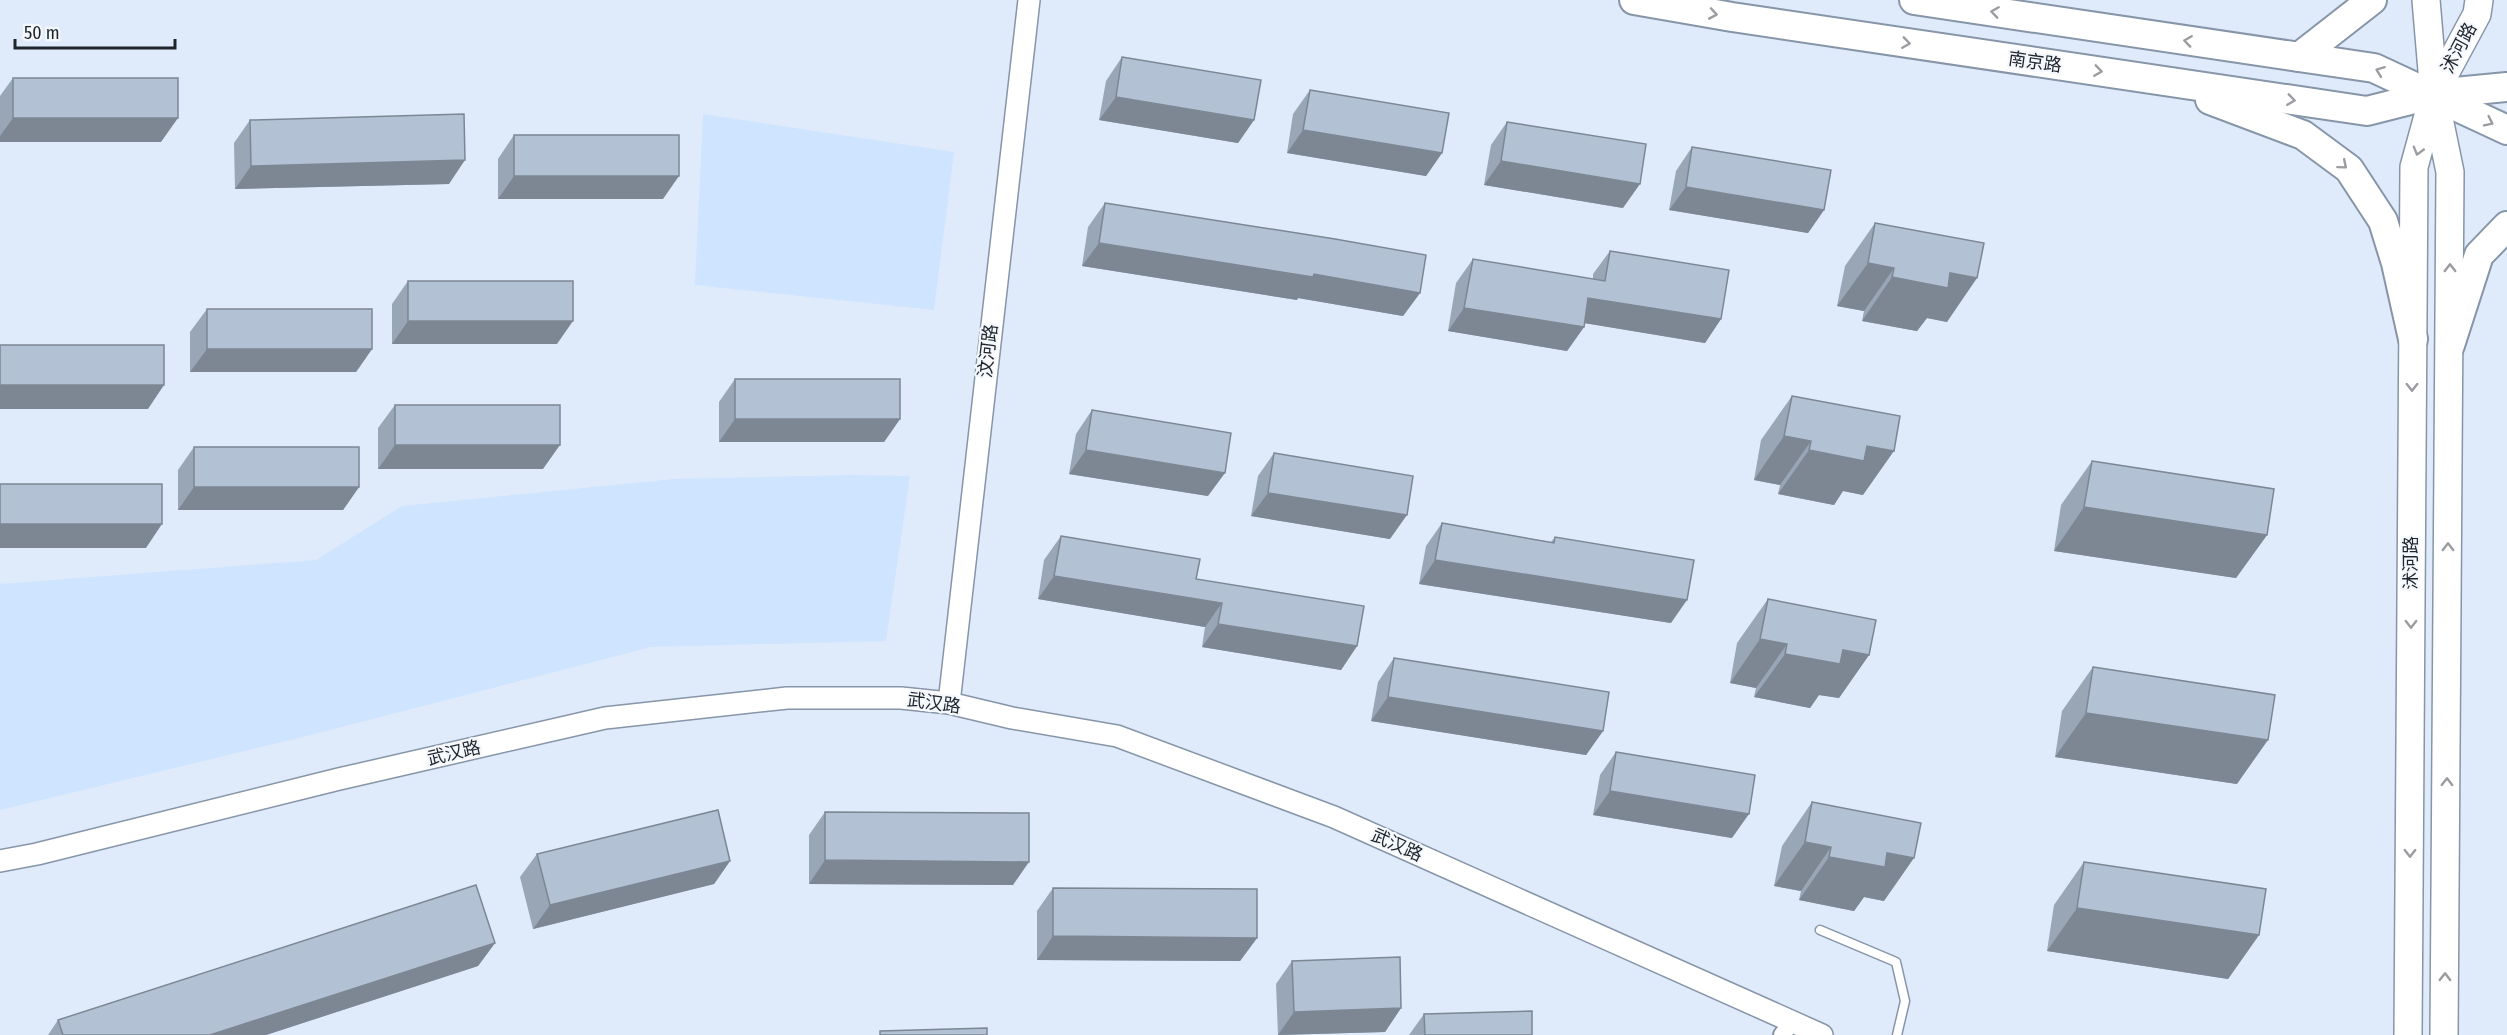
<svg xmlns="http://www.w3.org/2000/svg" width="2507" height="1035" font-family="'Fira Sans Condensed','Noto Sans SC',sans-serif">
	<style>
		.built { fill: #cfe4fe }
		.lines { fill: none; stroke-linecap: round; stroke-linejoin: round }
		.service-casing { stroke: #8695a7; stroke-width: 11 }
		.minor-casing { stroke: #8695a7; stroke-width: 20 }
		.tertiary-casing { stroke: #8695a7; stroke-width: 24 }
		.primary-casing { stroke: #8695a7; stroke-width: 30 }
		.trunk-casing { stroke: #8695a7; stroke-width: 32 }
		.service { stroke: #fff; stroke-width: 8 }
		.minor { stroke: #fff; stroke-width: 16 }
		.tertiary { stroke: #fff; stroke-width: 21 }
		.primary { stroke: #fff; stroke-width: 27 }
		.trunk { stroke: #fff; stroke-width: 28 }
		.wall { fill: #99a6b6 }
		.shaded-wall { fill: #7d8794 }
		.building { fill: #b2c1d4; stroke: #7d8794; stroke-width: 1.5 }
		.oneway { stroke: #9a9ca0 }
		.labels { text-anchor: middle; stroke-width: 4.5; stroke-linejoin: round; paint-order: stroke }
		.street-label { font-size: 18px; fill: #1e242b; stroke: #f4f7fb }
	</style>
	<rect width="100%" height="100%" fill="#dfebfb"/>
	<g class="built">
		<polygon points="703,114 954,152 934,310 695,285"/>
		<polygon points="851,475 910,476 886,641 651,647 299,738 0,810 0,584 316,560 402,506 674,479"/>
	</g>
	<g class="lines">
		<g class="service-casing">
			<polyline id="service" points="1820,930 1896,962 1905,1001 1897,1035"/>
		</g>
		<g class="minor-casing">
			<polyline id="minor" points="1782,1035 1792,1022"/>
		</g>
		<g class="tertiary-casing">
			<g id="tertiary">
				<polyline points="949,703 1029,0"/>
				<polyline points="0,861 37,854 339,779 605,718 787,698 901,698 949,703 1012,718 1117,736 1334,817 1822,1035"/>
			</g>
		</g>
		<g class="primary-casing">
			<g id="primary">
				<polyline points="2426,0 2434,94 2450,172 2444,1035"/>
				<polyline points="2408,1035 2414,167 2434,94 2477,14 2479,0"/>
			</g>
		</g>
		<g class="trunk-casing">
			<g id="trunk">
				<polyline points="1634,0 1732,17 2367,111 2434,94 2507,87"/>
				<polyline points="1914,0 2374,68 2507,130"/>
				<polyline points="2299,57 2372,0"/>
				<polyline points="2210,100 2303,135 2349,169 2383,221 2396,263 2413,339"/>
				<polyline points="2450,345 2479,255 2507,226"/>
			</g>
		</g>
		<use href="#service" class="service"/>
		<use href="#minor" class="minor"/>
		<use href="#tertiary" class="tertiary"/>
		<use href="#primary" class="primary"/>
		<use href="#trunk" class="trunk"/>
	</g>
	<g class="wall">
		<polygon points="1122,57 1254,120 1238,143 1099,120 1106,81"/>
		<polygon points="13,78 161,142 0,142 0,96"/>
		<polygon points="1310,90 1442,153 1426,176 1287,153 1293,114"/>
		<polygon points="250,120 449,184 235,189 234,143"/>
		<polygon points="1507,122 1623,208 1484,185 1491,145"/>
		<polygon points="514,135 663,199 498,199 498,159"/>
		<polygon points="1692,147 1824,210 1808,233 1669,210 1676,171"/>
		<polygon points="1105,203 1420,293 1403,316 1298,298 1297,300 1082,266 1088,227"/>
		<polygon points="1875,223 1947,322 1927,318 1917,331 1862,321 1864,311 1837,306 1845,266"/>
		<polygon points="1610,251 1721,319 1705,343 1584,323 1584,327 1567,351 1448,331 1456,283 1473,259 1593,279 1593,274"/>
		<polygon points="408,281 557,344 392,344 392,304"/>
		<polygon points="207,309 372,349 356,372 190,372 190,332"/>
		<polygon points="735,379 900,419 884,442 719,442 719,402"/>
		<polygon points="1792,396 1863,495 1843,491 1834,505 1778,494 1780,485 1754,480 1761,440"/>
		<polygon points="395,405 543,469 378,469 378,428"/>
		<polygon points="1092,410 1208,496 1069,474 1076,434"/>
		<polygon points="194,447 359,487 343,510 178,510 178,470"/>
		<polygon points="1274,453 1390,539 1251,516 1258,476"/>
		<polygon points="2092,461 2267,535 2236,578 2054,551 2061,505"/>
		<polygon points="1442,523 1551,542 1555,537 1671,623 1419,584 1426,546"/>
		<polygon points="1061,536 1196,579 1357,646 1341,670 1202,647 1205,627 1038,599 1044,560"/>
		<polygon points="1768,599 1869,655 1839,698 1819,695 1810,708 1754,697 1756,688 1730,683 1737,643"/>
		<polygon points="1394,658 1603,731 1586,755 1371,721 1378,682"/>
		<polygon points="2093,667 2237,784 2055,757 2062,711"/>
		<polygon points="1616,752 1732,838 1593,815 1600,775"/>
		<polygon points="1812,802 1884,901 1864,897 1854,911 1799,900 1801,891 1774,886 1782,846"/>
		<polygon points="825,812 1013,885 809,884 809,835"/>
		<polygon points="537,854 730,861 714,884 533,929 520,877"/>
		<polygon points="2084,862 2259,935 2228,979 2047,951 2054,905"/>
		<polygon points="1053,888 1257,938 1240,961 1037,960 1037,911"/>
		<polygon points="495,943 478,966 266,1035 48,1035 58,1020"/>
		<polygon points="1292,961 1401,1008 1385,1032 1278,1035 1276,984"/>
		<polygon points="1424,1014 1532,1035 1409,1035"/>
	</g>
	<g class="shaded-wall">
		<polygon points="1116,97 1254,120 1238,143 1099,120"/>
		<polygon points="13,118 178,118 161,142 0,142 0,136"/>
		<polygon points="1303,130 1442,153 1426,176 1287,153"/>
		<polygon points="465,160 449,184 235,189 251,166"/>
		<polygon points="1501,161 1640,184 1623,208 1484,185"/>
		<polygon points="514,176 679,176 663,199 498,199"/>
		<polygon points="1686,187 1824,210 1808,233 1669,210"/>
		<polygon points="1099,243 1314,274 1420,293 1403,316 1298,298 1297,300 1082,266"/>
		<polygon points="1868,263 1894,268 1864,311 1837,306"/>
		<polygon points="1950,273 1977,278 1947,322 1927,318 1917,331 1862,321 1892,277"/>
		<polygon points="1588,298 1721,319 1705,343 1572,321"/>
		<polygon points="1464,308 1584,327 1567,351 1448,331"/>
		<polygon points="408,321 573,321 557,344 392,344"/>
		<polygon points="207,349 372,349 356,372 190,372"/>
		<polygon points="0,385 164,385 148,409 0,409"/>
		<polygon points="735,419 900,419 884,442 719,442"/>
		<polygon points="1784,436 1811,441 1780,485 1754,480"/>
		<polygon points="395,445 560,445 543,469 378,469"/>
		<polygon points="1867,446 1894,451 1863,495 1843,491 1834,505 1778,494 1809,450"/>
		<polygon points="1086,450 1225,473 1208,496 1069,474"/>
		<polygon points="194,487 359,487 343,510 178,510"/>
		<polygon points="1268,493 1407,515 1390,539 1251,516"/>
		<polygon points="2084,507 2267,535 2236,578 2054,551"/>
		<polygon points="0,524 162,524 146,548 0,548"/>
		<polygon points="1435,560 1687,600 1671,623 1419,584"/>
		<polygon points="1054,576 1222,603 1205,627 1038,599"/>
		<polygon points="1218,624 1357,646 1341,670 1202,647"/>
		<polygon points="1760,639 1787,644 1756,688 1730,683"/>
		<polygon points="1843,650 1869,655 1839,698 1819,695 1810,708 1754,697 1785,654"/>
		<polygon points="1388,697 1603,731 1586,755 1371,721"/>
		<polygon points="2086,713 2268,740 2237,784 2055,757"/>
		<polygon points="1610,791 1749,814 1732,838 1593,815"/>
		<polygon points="1805,842 1831,847 1801,891 1774,886"/>
		<polygon points="1887,853 1914,858 1884,901 1864,897 1854,911 1799,900 1829,857"/>
		<polygon points="825,860 1029,862 1013,885 809,884"/>
		<polygon points="730,861 714,884 533,929 550,905"/>
		<polygon points="2077,908 2259,935 2228,979 2047,951"/>
		<polygon points="1053,936 1257,938 1240,961 1037,960"/>
		<polygon points="495,943 478,966 266,1035 210,1035"/>
		<polygon points="1401,1008 1385,1032 1278,1035 1294,1012"/>
	</g>
	<g class="building">
		<polygon points="1122,57 1261,80 1254,120 1116,97"/>
		<rect x="13" y="78" width="165" height="40"/>
		<polygon points="1310,90 1449,113 1442,153 1303,130"/>
		<polygon points="464,114 465,160 251,166 250,120"/>
		<polygon points="1507,122 1646,144 1640,184 1501,161"/>
		<rect x="514" y="135" width="165" height="41"/>
		<polygon points="1692,147 1831,170 1824,210 1686,187"/>
		<polygon points="1105,203 1335,239 1426,255 1420,293 1314,274 1313,277 1099,243"/>
		<polygon points="1875,223 1984,243 1977,278 1950,273 1948,288 1892,277 1894,268 1868,263"/>
		<polygon points="1610,251 1729,270 1721,319 1588,298 1584,327 1464,308 1473,259 1605,281"/>
		<rect x="408" y="281" width="165" height="40"/>
		<rect x="207" y="309" width="165" height="40"/>
		<rect x="0" y="345" width="164" height="40"/>
		<rect x="735" y="379" width="165" height="40"/>
		<polygon points="1792,396 1900,416 1894,451 1867,446 1864,461 1809,450 1811,441 1784,436"/>
		<rect x="395" y="405" width="165" height="40"/>
		<polygon points="1092,410 1231,433 1225,473 1086,450"/>
		<rect x="194" y="447" width="165" height="40"/>
		<polygon points="1274,453 1413,476 1407,515 1268,493"/>
		<polygon points="2092,461 2274,489 2267,535 2084,507"/>
		<rect x="0" y="484" width="162" height="40"/>
		<polygon points="1442,523 1554,543 1555,537 1694,560 1687,600 1435,560"/>
		<polygon points="1061,536 1200,559 1196,579 1364,606 1357,646 1218,624 1222,603 1054,576"/>
		<polygon points="1768,599 1876,620 1869,655 1843,650 1840,664 1785,654 1787,644 1760,639"/>
		<polygon points="1394,658 1609,692 1603,731 1388,697"/>
		<polygon points="2093,667 2275,695 2268,740 2086,713"/>
		<polygon points="1616,752 1755,775 1749,814 1610,791"/>
		<polygon points="1812,802 1921,823 1914,858 1887,853 1885,867 1829,857 1831,847 1805,842"/>
		<polygon points="718,810 730,861 550,905 537,854"/>
		<polygon points="825,812 1029,813 1029,862 825,860"/>
		<polygon points="2084,862 2266,889 2259,935 2077,908"/>
		<polygon points="476,885 495,943 210,1035 63,1035 58,1020"/>
		<polygon points="1053,888 1257,889 1257,938 1053,936"/>
		<polygon points="1400,957 1401,1008 1294,1012 1292,961"/>
		<polygon points="1532,1011 1532,1035 1425,1035 1424,1014"/>
		<polygon points="987,1028 987,1035 880,1035 880,1031"/>
	</g>
	<defs><path id="oneway-chevron" d="M-2-3.5L2.5 0L-2 3.5" fill="none" stroke-width="1.6" stroke-linecap="round" stroke-linejoin="round" transform="scale(1.5)"/></defs>
	<g class="oneway">
		<use href="#oneway-chevron" transform="translate(1995 12) rotate(-172)"/>
		<use href="#oneway-chevron" transform="translate(1713 14) rotate(10)"/>
		<use href="#oneway-chevron" transform="translate(2188 41) rotate(-172)"/>
		<use href="#oneway-chevron" transform="translate(1906 43) rotate(8)"/>
		<use href="#oneway-chevron" transform="translate(2098 71) rotate(8)"/>
		<use href="#oneway-chevron" transform="translate(2380 71) rotate(-159)"/>
		<use href="#oneway-chevron" transform="translate(2291 100) rotate(8)"/>
		<use href="#oneway-chevron" transform="translate(2489 122) rotate(26)"/>
		<use href="#oneway-chevron" transform="translate(2418 151) rotate(106)"/>
		<use href="#oneway-chevron" transform="translate(2343 165) rotate(40)"/>
		<use href="#oneway-chevron" transform="translate(2450 268) rotate(-90)"/>
		<use href="#oneway-chevron" transform="translate(2412 387) rotate(90)"/>
		<use href="#oneway-chevron" transform="translate(2448 547) rotate(-90)"/>
		<use href="#oneway-chevron" transform="translate(2411 624) rotate(90)"/>
		<use href="#oneway-chevron" transform="translate(2447 782) rotate(-89)"/>
		<use href="#oneway-chevron" transform="translate(2410 853) rotate(90)"/>
		<use href="#oneway-chevron" transform="translate(2445 977) rotate(-89)"/>
	</g>
	<g class="labels">
		<g class="street-label">
			<text transform="translate(2459 48) rotate(-62)" y="6">沭河路</text>
			<text transform="translate(2035 62) rotate(8)" y="6">南京路</text>
			<text transform="translate(988 351) rotate(-83)" y="6">汶河路</text>
			<text transform="translate(2411 563) rotate(-90)" y="6">沭河路</text>
			<text transform="translate(934 703) rotate(8)" y="6">武汉路</text>
			<text transform="translate(454 753) rotate(-13)" y="6">武汉路</text>
			<text transform="translate(1397 845) rotate(24)" y="6">武汉路</text>
		</g>
	</g>
	<path d="M15 39v9h160v-9" fill="none" stroke="#1e242b" stroke-width="3"/>
	<text x="24" y="39" font-size="18" fill="#1e242b" stroke="#f4f7fb" stroke-width="4.5" paint-order="stroke">50 m</text>
</svg>
